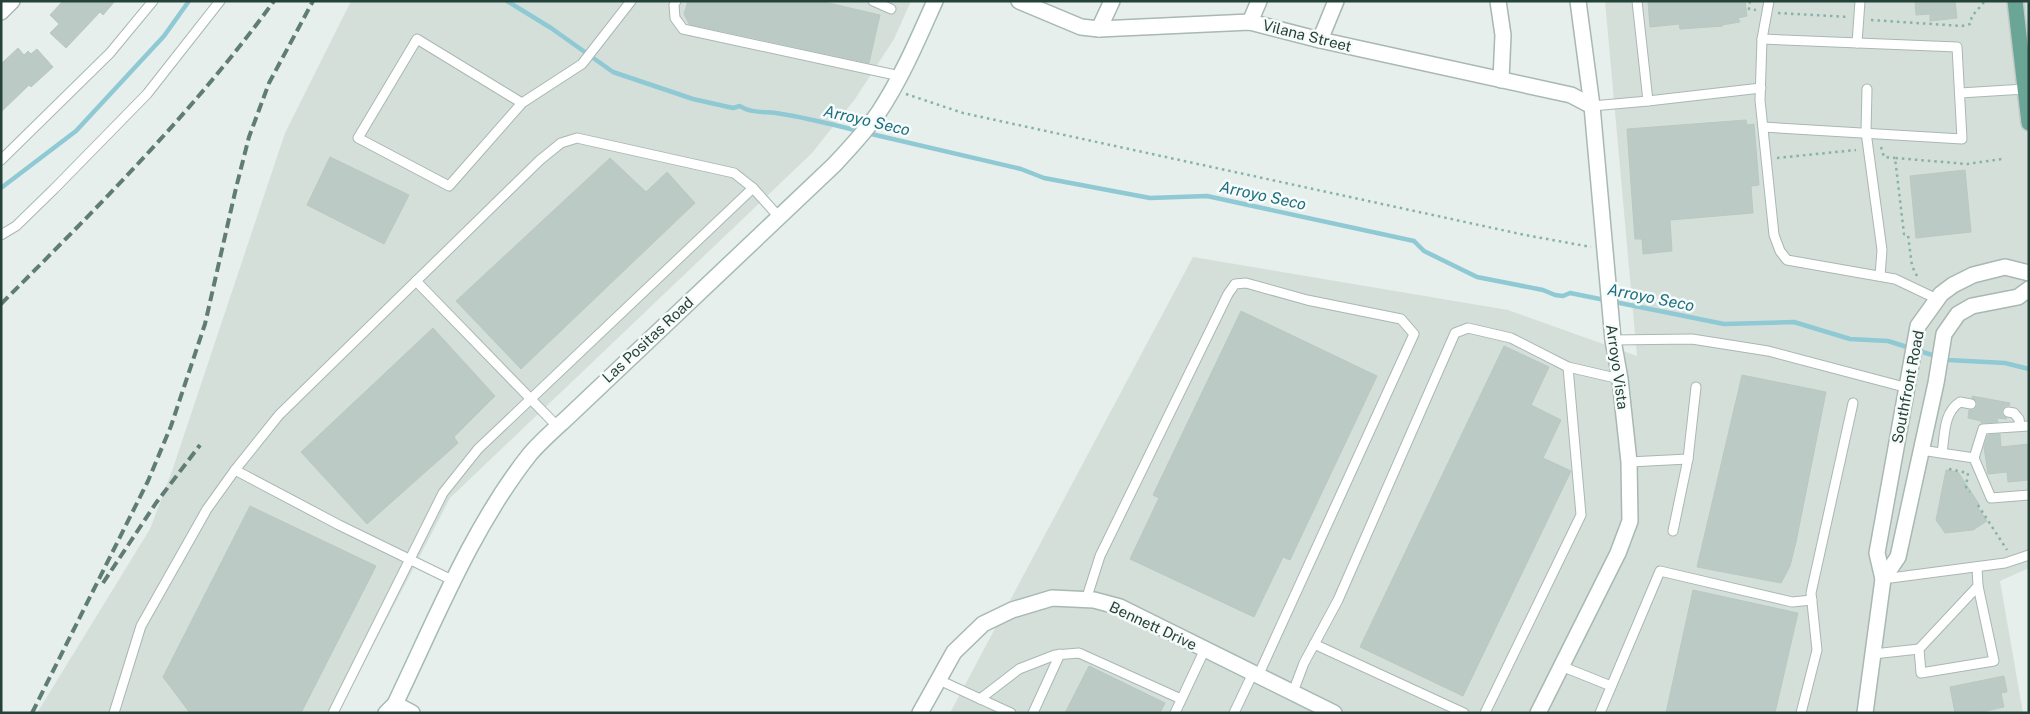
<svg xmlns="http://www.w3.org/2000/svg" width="2030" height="714" font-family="'Public Sans',sans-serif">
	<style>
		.built { fill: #d4dfda }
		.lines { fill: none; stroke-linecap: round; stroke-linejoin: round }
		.stream { stroke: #8ec9d4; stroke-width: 4.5 }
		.building { fill: #bbcac4; stroke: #b8c9c2 }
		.service-casing { stroke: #a8b8b2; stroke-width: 11 }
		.minor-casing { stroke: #a8b8b2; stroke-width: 18 }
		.tertiary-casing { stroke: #a8b8b2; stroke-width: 18 }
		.secondary-casing { stroke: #a4bbb3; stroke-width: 18 }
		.primary-casing { stroke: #c2cac8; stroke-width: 18 }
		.path { stroke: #86b3a5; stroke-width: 2.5; stroke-dasharray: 2.5 4; stroke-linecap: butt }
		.service { stroke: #fff; stroke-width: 9 }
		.minor { stroke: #fff; stroke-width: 15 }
		.tertiary { stroke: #fff; stroke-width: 15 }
		.secondary { stroke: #fff; stroke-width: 15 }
		.primary { stroke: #6aa596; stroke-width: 15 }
		.rail { stroke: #5f7d75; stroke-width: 4; stroke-dasharray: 10 5; stroke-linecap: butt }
		.labels { text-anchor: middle; stroke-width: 5; stroke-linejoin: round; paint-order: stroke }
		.street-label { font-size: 15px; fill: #24423a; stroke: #f7fbf9 }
		.water-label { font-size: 16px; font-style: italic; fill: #1c6f80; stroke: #f7fbf9 }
	</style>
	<rect width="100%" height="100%" fill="#e6efeb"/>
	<g class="built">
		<polygon points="351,1 911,1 894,39 855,99 812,153 450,498 338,713 37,713 150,529 172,471 285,133"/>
		<polygon points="1605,1 2029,1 2029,568 2000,581 2023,713 950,713 1193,257 1508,310 1637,356"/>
	</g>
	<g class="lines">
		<g class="stream">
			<path d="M507,1L551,28L613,72L693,99L733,108L740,106C751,114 768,111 782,114C808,118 834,125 859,131"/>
			<polyline points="867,133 1021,169 1044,178 1150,198 1207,196 1414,241 1424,251 1477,277 1543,290 1555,295 1563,296 1570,293 1575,294 1724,324 1794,322 1850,339 1888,341 1948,360 2005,363 2029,369"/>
			<polyline points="1,188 76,131 164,36 189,1"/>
		</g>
	</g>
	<g class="building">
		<polygon points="63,1 115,1 103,15 100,12 66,48 50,33 59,24 50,15"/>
		<polygon points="688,1 820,1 880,15 869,63 689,24 684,14"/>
		<polygon points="1648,1 1745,1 1747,16 1738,18 1740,22 1722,25 1723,26 1680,29 1679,24 1650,27"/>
		<polygon points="1915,1 1955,1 1957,18 1930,21 1930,14 1916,15"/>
		<polygon points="18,48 24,55 28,51 31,54 37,49 53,67 31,87 29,85 1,112 1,64"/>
		<polygon points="1746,120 1747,125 1754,124 1759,185 1751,186 1753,213 1670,220 1672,251 1643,254 1642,239 1635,239 1627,129"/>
		<polygon points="330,157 409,195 384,244 307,205"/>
		<polygon points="610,158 646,192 667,172 695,203 521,369 456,301"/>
		<polygon points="1965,170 1971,232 1916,238 1910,176"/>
		<polygon points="1241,311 1377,376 1290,560 1283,557 1254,617 1130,559 1159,498 1153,495"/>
		<polygon points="433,328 495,396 454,437 458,443 367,524 301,452"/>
		<polygon points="1504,346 1549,367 1531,405 1561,420 1543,458 1571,471 1463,696 1360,647"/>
		<polygon points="1742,375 1826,392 1796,542 1790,566 1781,583 1697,567"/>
		<polygon points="1972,396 2010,403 2009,406 2005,406 2002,410 2002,415 2007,419 1997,418 1998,422 1981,423 1981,421 1968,418 1969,410 1974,410 1977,406 1977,401 1972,398"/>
		<polygon points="2000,434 2001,447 2029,444 2029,480 2008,482 2007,472 1988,474 1984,447 1988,435"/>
		<polygon points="1946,470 1958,472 1979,504 1977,506 1987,521 1973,530 1945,533 1936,520"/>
		<polygon points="250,506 376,566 301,713 190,713 163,677"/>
		<polygon points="1693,590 1798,613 1775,713 1666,713"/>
		<polygon points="1089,666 1165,703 1160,713 1065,713"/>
		<polygon points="2004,676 2007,692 2001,693 2004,707 1977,713 1955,713 1950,687"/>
	</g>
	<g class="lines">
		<g class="service-casing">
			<g id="service">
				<polyline points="676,1 674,5 675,18 683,29 900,76"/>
				<polyline points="873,1 891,9"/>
				<polyline points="1637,1 1648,101 1761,88"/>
				<polyline points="1769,1 1762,39 1760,100 1774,235 1780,251 1787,260 1895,279 1937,299"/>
				<polyline points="1762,39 1957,47 1962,139 1763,127"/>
				<polyline points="1857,43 1860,1"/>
				<polyline points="1867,89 1866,132 1882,250 1880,276"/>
				<polyline points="1960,93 2025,89"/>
				<polyline points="522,103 417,39 358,138 449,186 522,103 582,64 631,1"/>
				<polyline points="1592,106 1648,101"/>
				<polyline points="1,160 110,53 153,1"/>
				<polyline points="1,235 16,226 54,189 147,94 220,1"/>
				<polyline points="416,281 558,427"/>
				<polyline points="1613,340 1692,339 1768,351 1908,388"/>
				<polyline points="2008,412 2014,413 2019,419 2020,426"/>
				<polyline points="1921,450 1974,458 1991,498 2029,495"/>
				<path d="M1942,453C1945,435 1943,413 1960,402L1971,404"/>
				<polyline points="1974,458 1983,429 2029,426"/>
				<polyline points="1629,462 1688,459 1696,387"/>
				<polyline points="235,470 339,525 454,581"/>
				<polyline points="1673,531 1688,459"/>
				<polyline points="1883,579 2005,563 2029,555"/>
				<polyline points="1086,600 1100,556 1228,294 1235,284 1246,283 1307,300 1401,319 1414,334 1258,676"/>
				<polyline points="1314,644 1464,713"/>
				<polyline points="1919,649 1921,673 1994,661 1978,586"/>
				<polyline points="1873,654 1919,649 1978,586 1977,567"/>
				<polyline points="1561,666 1611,686"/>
				<polyline points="939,680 1011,713"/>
				<polyline points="1293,692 1304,663 1338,600 1455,333 1468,328 1511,338 1568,367 1620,379"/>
				<polyline points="980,699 1019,669 1055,655 1079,653 1181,699"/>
				<polyline points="114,713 141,626 207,509 235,470 279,415 540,160 561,143 577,138 734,173 753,188 779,217"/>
				<polyline points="333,713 443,493 478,449 753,188"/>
				<polyline points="1033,713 1060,654"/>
				<polyline points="1175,713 1205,649"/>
				<polyline points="1234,713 1253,673"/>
				<polyline points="1485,713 1581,515 1568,367"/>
				<polyline points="1600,713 1660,571 1792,602 1812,600"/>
				<polyline points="1801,713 1817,650 1811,593 1853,403"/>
			</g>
		</g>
		<g class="minor-casing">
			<g id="minor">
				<polyline points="1019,1 1081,27 1099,29 1250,22 1320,40 1571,95 1592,106"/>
				<polyline points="1498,1 1503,35 1501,80"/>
				<polyline points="1,12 12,1"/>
				<polyline points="1250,22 1259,1"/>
				<polyline points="1099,29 1112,1"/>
				<polyline points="1320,40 1336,1"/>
				<polyline points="395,704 412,713"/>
				<polyline points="920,713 954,652 983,624 1012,610 1052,598 1094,600 1120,607 1334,713"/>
				<polyline points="1538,713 1618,553 1630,521 1629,462 1620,379 1613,340 1592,106 1578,1"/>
			</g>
		</g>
		<g class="tertiary-casing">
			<g id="tertiary">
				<polyline points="1883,579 1898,557 1936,383 1944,334 1958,314 1972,306 2018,297 2029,289"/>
				<polyline points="1865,713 1883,579 1877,553 1918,326 1941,294 1953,285 1973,275 2005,267 2029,273"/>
			</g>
		</g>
		<g class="secondary-casing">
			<path id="secondary" d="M386,713L395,704C435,621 472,527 530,454C541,441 555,429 568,417L834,165C850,148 866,131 879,112C902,77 918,39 935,1"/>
		</g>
		<g class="primary-casing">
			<polyline id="primary" points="2015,1 2029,123"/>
		</g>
		<g class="path">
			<polyline points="1750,1 1749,9 1756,10"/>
			<polyline points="1778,13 1848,17"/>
			<polyline points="1871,20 1962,26 1970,24 1972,16 1985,1"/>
			<polyline points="906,94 963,113 1525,235 1591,247"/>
			<polyline points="1881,147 1884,157 1895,158"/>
			<polyline points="1777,158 1856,150"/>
			<polyline points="1917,276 1912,266 1908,235 1904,234 1895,158 1967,164 2002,159"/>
			<polyline points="1949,469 1968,473 1966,487 1970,492"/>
			<polyline points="1978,505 2007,550"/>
		</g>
		<use href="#service" class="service"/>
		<use href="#minor" class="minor"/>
		<use href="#tertiary" class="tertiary"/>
		<use href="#secondary" class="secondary"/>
		<use href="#primary" class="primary"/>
		<g class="rail">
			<path d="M1,304C97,208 194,111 274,1"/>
			<polyline points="103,583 156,503 200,445"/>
			<polyline points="32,713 148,481 171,426 205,324 236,188 249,137 269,83 313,1"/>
		</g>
	</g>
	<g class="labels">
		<g class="street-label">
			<text transform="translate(1307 36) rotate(14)" y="5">Vilana Street</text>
			<text transform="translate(648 340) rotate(-43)" y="5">Las Positas Road</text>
			<text transform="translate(1617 367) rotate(82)" y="5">Arroyo Vista</text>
			<text transform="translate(1908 387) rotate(-79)" y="5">Southfront Road</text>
			<text transform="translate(1153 626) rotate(25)" y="5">Bennett Drive</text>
		</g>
		<g class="water-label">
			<text transform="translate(867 120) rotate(13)" y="6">Arroyo Seco</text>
			<text transform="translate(1263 195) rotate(12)" y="6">Arroyo Seco</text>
			<text transform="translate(1651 297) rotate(11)" y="6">Arroyo Seco</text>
		</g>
	</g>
	<rect width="2030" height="714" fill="none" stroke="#24423a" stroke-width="5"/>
</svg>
